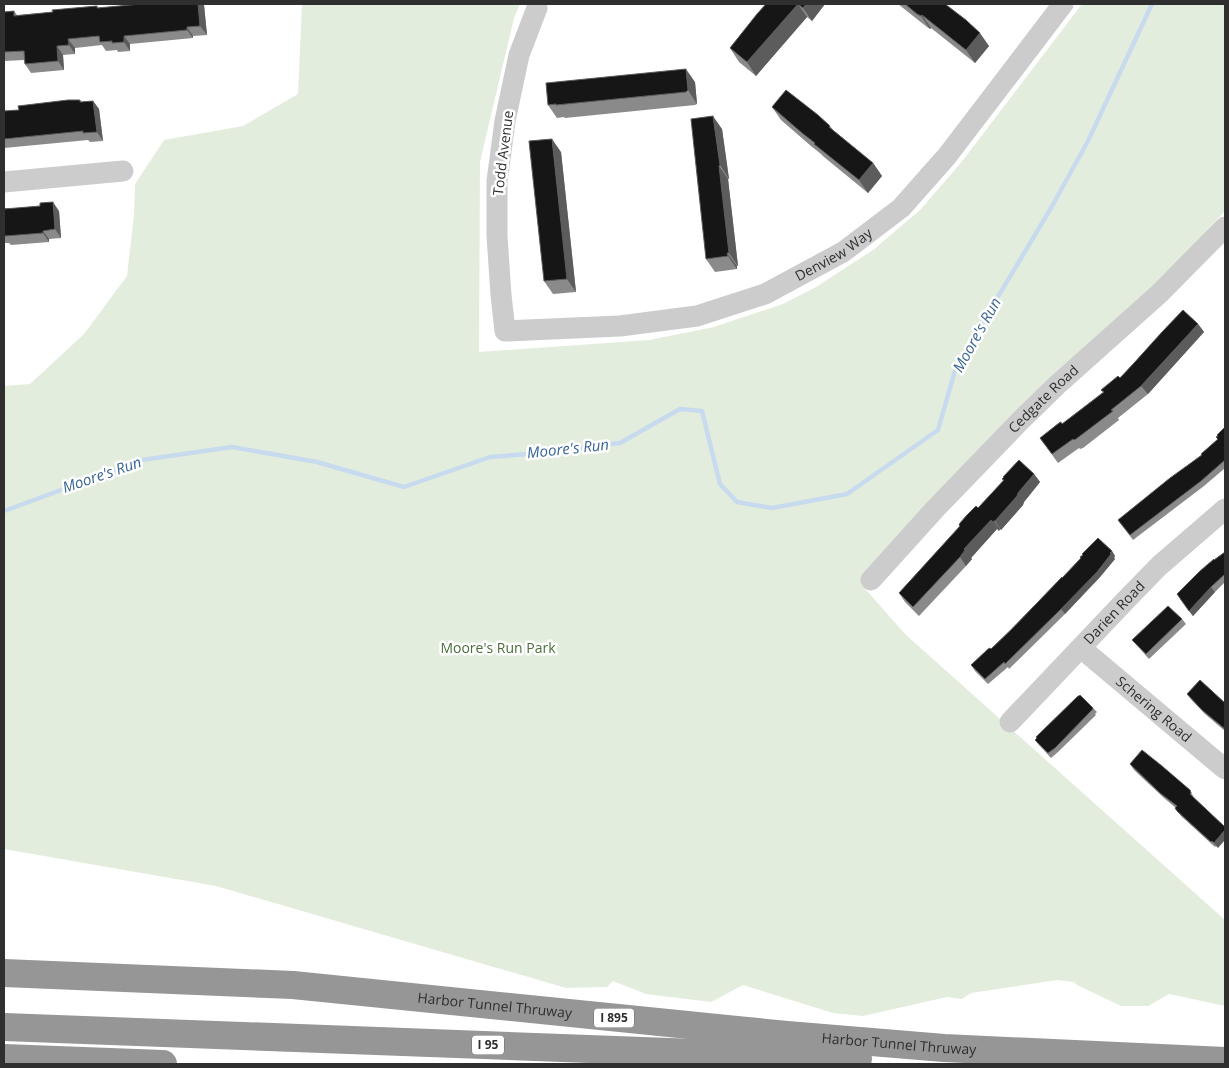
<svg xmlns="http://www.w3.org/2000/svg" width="1229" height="1068" font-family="'Open Sans',sans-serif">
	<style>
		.green { fill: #e3eddd }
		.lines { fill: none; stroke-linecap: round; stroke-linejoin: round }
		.stream { stroke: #c8daee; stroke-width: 4.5 }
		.minor { stroke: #ccc; stroke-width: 21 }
		.highway { stroke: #969696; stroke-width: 28 }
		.wall { fill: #8a8a8a }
		.shaded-wall { fill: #5c5c5c }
		.building { fill: #161616; stroke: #5c5c5c }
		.labels { text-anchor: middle; stroke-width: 5; stroke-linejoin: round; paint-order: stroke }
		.shield { fill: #fff; stroke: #6d6d6d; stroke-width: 1 }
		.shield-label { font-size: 12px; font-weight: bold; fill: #2f2f2f }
		.street-label { font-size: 14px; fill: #2f2f2f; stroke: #fff }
		.park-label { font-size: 14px; fill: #4b6e3a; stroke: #fff }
		.water-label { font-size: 15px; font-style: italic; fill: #396596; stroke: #fff }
	</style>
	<rect width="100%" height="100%" fill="#fff"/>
	<polygon class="green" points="302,4 520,4 514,18 480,162 479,352 649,340 714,327 783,304 816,287 873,250 920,210 960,164 1082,4 1225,4 1225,211 1139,303 1059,373 861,584 905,634 1225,920 1225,1006 1169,994 1148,1006 1121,1006 1077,985 1074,982 1057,980 971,993 962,999 947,997 863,1016 833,1013 743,985 711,1002 646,994 613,981 607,987 566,988 216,886 4,849 4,386 30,384 84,334 127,276 134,215 135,184 164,140 243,126 298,94"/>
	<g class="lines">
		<polyline class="stream" points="4,511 142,460 232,447 317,462 404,487 490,457 528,454 620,443 680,409 702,411 720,484 737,502 772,508 847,494 938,430 956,367 1051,208 1088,141 1152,4"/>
		<g class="minor">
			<path id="s1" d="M537,8L519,55L505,121L497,181V236L501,295L505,331L620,326L697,316L765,294L843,252L901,208L947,156L1063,4"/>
			<polyline points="4,182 123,171"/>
			<path id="s2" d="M871,580L936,508L1020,421L1057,385L1160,293L1225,227"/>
			<path id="s3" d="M1081,648L1225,769"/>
			<path id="s4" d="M1010,722L1125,601L1159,566L1225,509"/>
		</g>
		<g class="highway">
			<path id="s5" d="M4,973L293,985L787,1035L944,1048L1225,1061"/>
			<polyline points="4,1027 858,1059"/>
			<polyline points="4,1058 163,1064"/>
		</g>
	</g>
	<g class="wall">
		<polygon points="141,4 203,4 204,5 207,35 193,36 193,38 130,44 130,51 118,52 117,50 106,51 102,45 75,48 75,54 63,55 64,70 31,73 25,64 24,60 4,61 4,12 14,11 17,15 53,12 97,6 98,8"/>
		<polygon points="766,4 825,4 812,21 807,17 756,76 739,62 730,48"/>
		<polygon points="898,4 945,4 989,46 975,63 931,28 930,29 927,27"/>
		<polygon points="695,82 697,104 695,105 565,118 564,117 557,118 548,105"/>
		<polygon points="80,100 81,102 93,101 99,109 103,141 90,142 88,140 4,148 4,111 19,110"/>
		<polygon points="772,107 830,126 833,130 873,163 882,176 868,193 824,157 821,154 811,146 781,120"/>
		<polygon points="722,129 729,179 728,179 738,266 737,266 737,269 715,272 706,259"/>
		<polygon points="561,152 576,292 553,294 544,281"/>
		<polygon points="4,208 59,211 61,238 49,239 49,242 11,245 9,243 4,243"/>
		<polygon points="1198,324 1204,332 1148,394 1118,418 1119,420 1083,448 1080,449 1079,448 1058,463 1040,438 1062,424 1103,392 1101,390"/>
		<polygon points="1225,427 1225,468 1204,486 1133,540 1118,520 1201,455 1218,439 1216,437"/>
		<polygon points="1034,474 1040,482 1024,502 1023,505 1001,530 1000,529 999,531 997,529 971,558 972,559 966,566 919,616 905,602 899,593 1003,481 1002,479"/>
		<polygon points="1112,551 1115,556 1114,558 1115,559 1100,577 1065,614 1009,669 1008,667 988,684 975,671 971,665 991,649 1062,578"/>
		<polygon points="1225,552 1225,582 1215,592 1193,616 1180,599"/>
		<polygon points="1182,619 1186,624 1149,659 1132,640"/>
		<polygon points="1187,694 1225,703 1225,731 1205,714 1190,698"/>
		<polygon points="1093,708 1097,712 1095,714 1096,715 1058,752 1051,758 1038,744 1035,740"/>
		<polygon points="1130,764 1190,790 1193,796 1218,848 1216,846 1215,847 1181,816 1176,808 1164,798 1134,770"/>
	</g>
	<g class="shaded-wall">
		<polygon points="198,4 203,4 204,5 207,35 200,26"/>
		<polygon points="798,4 807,17 756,76 747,62"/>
		<polygon points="806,4 825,4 812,21 803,8"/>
		<polygon points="922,15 931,28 930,29 921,16"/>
		<polygon points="187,27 193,36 193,38 187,30"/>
		<polygon points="980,33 989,46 975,63 966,50"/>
		<polygon points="124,36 130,44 130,51 124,42"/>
		<polygon points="68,39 75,48 75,54 69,45"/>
		<polygon points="57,46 63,55 64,70 58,61"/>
		<polygon points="686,69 695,82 697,104 688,90"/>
		<polygon points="93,101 99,109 103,141 97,132"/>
		<polygon points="713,116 722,129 729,179 720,165"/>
		<polygon points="552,139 561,152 576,292 567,279"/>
		<polygon points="873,163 882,176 868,193 859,180"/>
		<polygon points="719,166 728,179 738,266 729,253"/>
		<polygon points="53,202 59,211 61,238 55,229"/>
		<polygon points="43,231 49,239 49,242 43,233"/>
		<polygon points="727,253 737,266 737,269 728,256"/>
		<polygon points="1198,324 1204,332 1148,394 1141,386"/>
		<polygon points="1034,474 1040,482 1024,502 1023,505 1001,530 995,521"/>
		<polygon points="991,520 997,529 971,558 972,559 966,566 960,557 964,549"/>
		<polygon points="994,521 1000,529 999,531 992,522"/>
		<polygon points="1112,551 1115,556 1114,558 1115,559 1100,577 1065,614 1061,609"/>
		<polygon points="1211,587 1215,592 1193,616 1189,611"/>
		<polygon points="1225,830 1225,840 1218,848 1214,843"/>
	</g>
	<g class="building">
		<polygon points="141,4 198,4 200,26 187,27 187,30 124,36 124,42 112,43 112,41 100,42 99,36 68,39 69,45 57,46 58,61 25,64 24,51 4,52 4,12 14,11 14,16 53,12 52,10 97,6 97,8"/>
		<polygon points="766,4 798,4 747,62 730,48 757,14"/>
		<polygon points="798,4 806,4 803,8"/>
		<polygon points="905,4 945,4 966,20 980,33 966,50 922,15 921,16 917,14"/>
		<polygon points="686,69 688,90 686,92 556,105 556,104 548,105 546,83"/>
		<polygon points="786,90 818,115 830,126 829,127 873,163 859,180 814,144 815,143 802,133 772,107"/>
		<polygon points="68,100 80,100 80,102 93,101 97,132 83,133 83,131 4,139 4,111 19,110 18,106"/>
		<polygon points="713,116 720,165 719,166 729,253 727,253 728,256 706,259 691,119"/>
		<polygon points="552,139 567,279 544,281 529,141"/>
		<polygon points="53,202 55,229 43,231 43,233 5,236 4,234 4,209 40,206 40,203"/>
		<polygon points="1183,310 1198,324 1141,386 1111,410 1113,411 1076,439 1074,440 1073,439 1052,454 1040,438 1059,423 1061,422 1062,424 1104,392 1101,390 1118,376 1120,378 1134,363 1162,332"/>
		<polygon points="1225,427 1225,460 1201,481 1130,535 1118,520 1170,478 1202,455 1201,454 1218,439 1216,437 1218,436 1217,435"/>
		<polygon points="1019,460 1034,474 1018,493 1017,496 995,521 994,521 992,522 991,520 964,549 965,550 960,557 913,607 899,593 960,526 959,525 960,523 967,515 976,506 978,508 1004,480 1002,479 1004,477 1003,477"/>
		<polygon points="1098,538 1112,551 1110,553 1111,554 1097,572 1061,609 1005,664 1004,662 985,679 971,665 988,649 990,648 991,649 1011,630 1062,577 1062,578 1081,558 1080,557 1083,555 1082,554"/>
		<polygon points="1225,552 1225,574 1211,587 1189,611 1177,594 1200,571 1214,559 1214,560"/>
		<polygon points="1168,606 1182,619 1146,654 1132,640"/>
		<polygon points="1200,680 1225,703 1225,729 1202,710 1187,694"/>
		<polygon points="1080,695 1093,708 1092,710 1055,748 1048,753 1035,740 1037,738 1036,737 1078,696 1079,696"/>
		<polygon points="1142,750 1162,766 1190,790 1191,793 1190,794 1225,827 1225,830 1214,843 1212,841 1211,842 1177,811 1175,808 1177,806 1160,793 1130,764"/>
	</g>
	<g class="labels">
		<g class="shield">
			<rect x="594" y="1008.5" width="40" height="19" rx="4"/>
			<rect x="472" y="1035.5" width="32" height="19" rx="4"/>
		</g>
		<g class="shield-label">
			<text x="614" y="1022">I 895</text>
			<text x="488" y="1049">I 95</text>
		</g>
		<g class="street-label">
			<text transform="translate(503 153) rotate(-83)" y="5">Todd Avenue</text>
			<text dy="5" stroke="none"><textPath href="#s1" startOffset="672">Denview Way</textPath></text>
			<text dy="5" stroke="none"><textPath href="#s2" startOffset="250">Cedgate Road</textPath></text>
			<text dy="5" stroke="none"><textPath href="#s4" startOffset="151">Darien Road</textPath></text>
			<text dy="5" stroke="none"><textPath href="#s3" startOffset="95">Schering Road</textPath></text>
			<text dy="5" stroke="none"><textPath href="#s5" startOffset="492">Harbor Tunnel Thruway</textPath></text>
			<text dy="5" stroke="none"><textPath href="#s5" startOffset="898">Harbor Tunnel Thruway</textPath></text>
		</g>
		<g class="park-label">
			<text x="498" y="653">Moore's Run Park</text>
		</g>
		<g class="water-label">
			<text transform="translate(977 335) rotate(-61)" y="5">Moore's Run</text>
			<text transform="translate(568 449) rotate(-6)" y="5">Moore's Run</text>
			<text transform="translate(102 475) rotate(-19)" y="5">Moore's Run</text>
		</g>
	</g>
	<rect width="1229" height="1068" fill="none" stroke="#2f2f2f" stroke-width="10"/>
</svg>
